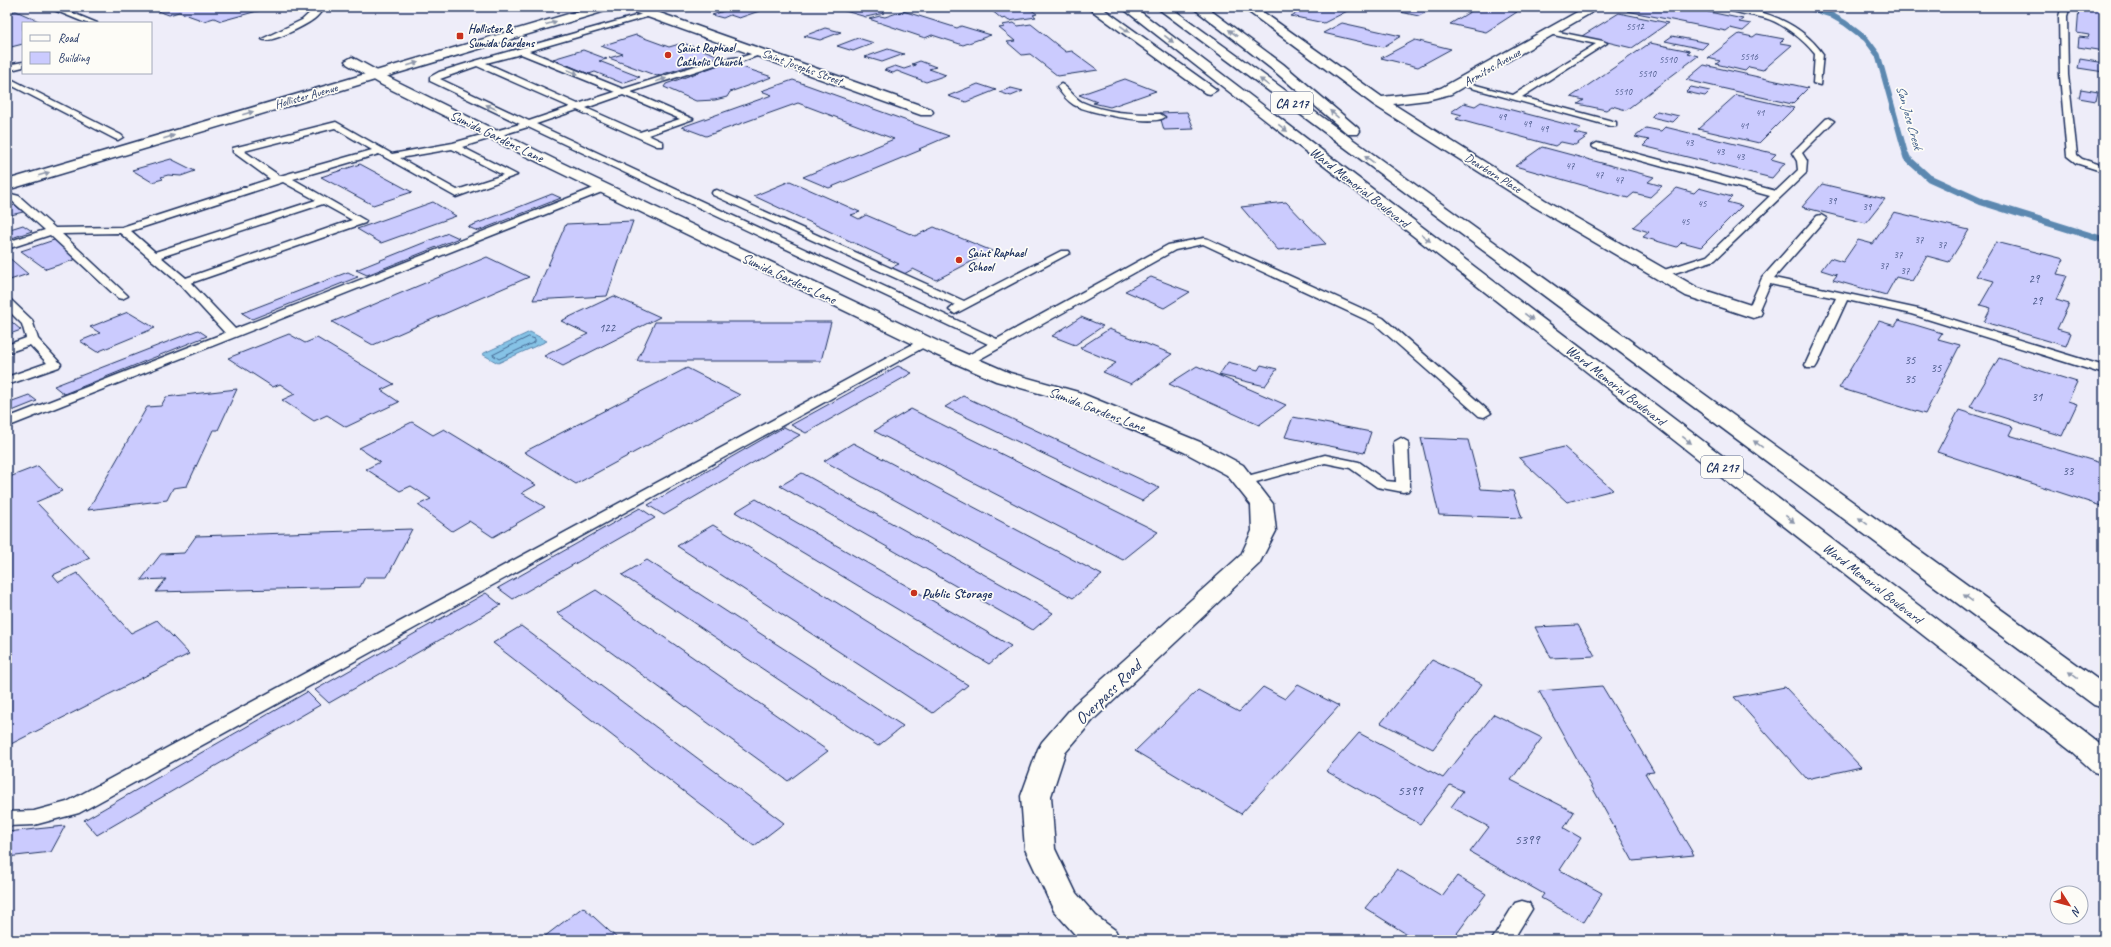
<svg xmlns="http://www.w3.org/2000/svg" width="2111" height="947" font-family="Caveat,sans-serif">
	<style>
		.water { fill: #86c3e6; stroke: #5b88b0 }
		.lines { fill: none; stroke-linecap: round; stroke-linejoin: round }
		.shore { stroke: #466a94; stroke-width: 1 }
		.stream-far1 { stroke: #5b88b0; stroke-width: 5.5 }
		.stream { stroke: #5b88b0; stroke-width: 7 }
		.building { fill: #cbcbfe; stroke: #1b2f5e }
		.lane-casing { stroke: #1b2f5e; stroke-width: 3 }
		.street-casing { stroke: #1b2f5e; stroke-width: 3 }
		.secondary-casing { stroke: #1b2f5e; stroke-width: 3 }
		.highway-casing { stroke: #1b2f5e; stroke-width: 3 }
		.lane { fill: #fdfcf7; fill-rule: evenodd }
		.street { fill: #fdfcf7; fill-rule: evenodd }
		.secondary { fill: #fdfcf7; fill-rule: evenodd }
		.highway { fill: #fdfcf7; fill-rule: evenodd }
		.oneway { fill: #8c96aa }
		.poi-dot { fill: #c8321e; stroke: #fdfcf7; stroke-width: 1.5 }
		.labels { text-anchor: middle; stroke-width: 3.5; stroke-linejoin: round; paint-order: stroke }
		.far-number-label { font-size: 10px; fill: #475686 }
		.far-poi-label { font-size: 12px; font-weight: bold; fill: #1b2f5e; stroke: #fdfcf7; text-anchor: start }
		.far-street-label { font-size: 12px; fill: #1b2f5e; stroke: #fdfcf7 }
		.number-label { font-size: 12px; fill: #475686 }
		.shield { fill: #fdfcf7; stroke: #5f6c8c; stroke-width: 1 }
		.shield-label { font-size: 13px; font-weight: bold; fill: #1b2f5e }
		.far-water-label { font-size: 13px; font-style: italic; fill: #3b5b87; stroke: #fdfcf7 }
		.street-label { font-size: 14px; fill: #1b2f5e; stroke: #fdfcf7 }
		.poi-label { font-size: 14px; font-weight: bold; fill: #1b2f5e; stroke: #fdfcf7; text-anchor: start }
		.near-number-label { font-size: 14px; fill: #475686 }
		.near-street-label { font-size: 17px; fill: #1b2f5e; stroke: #fdfcf7 }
	</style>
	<rect width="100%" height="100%" fill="#eeedf9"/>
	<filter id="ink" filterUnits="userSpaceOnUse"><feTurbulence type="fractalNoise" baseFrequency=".025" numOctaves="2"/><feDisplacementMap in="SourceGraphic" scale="8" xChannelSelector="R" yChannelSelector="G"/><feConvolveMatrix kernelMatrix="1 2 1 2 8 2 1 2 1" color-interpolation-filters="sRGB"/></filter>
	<g filter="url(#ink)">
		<polygon class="water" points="530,332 547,341 498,363 482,354"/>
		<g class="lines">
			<polygon class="shore" points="529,337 535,339 535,342 499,359 493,355"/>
			<polyline class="stream-far1" points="1806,7 1831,15 1845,23 1866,39 1878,55 1906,156"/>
			<polyline class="stream" points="1906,155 1907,158 1929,178 1982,202 2104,240"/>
		</g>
		<g class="building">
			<polygon points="158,7 272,7 221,21 214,18 204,21 179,12 169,15 158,11 164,9"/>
			<polygon points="700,7 728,7 713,11"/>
			<polygon points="736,7 765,7 768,8 739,18 730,15 723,18 712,15"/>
			<polygon points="831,7 883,7 888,8 882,12 884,13 866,17"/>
			<polygon points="997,7 1027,7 1037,14 1033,15 1036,17 1009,21 1005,18 1002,19 991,10 1000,9"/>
			<polygon points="1308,7 1355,7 1324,23 1291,16"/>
			<polygon points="1377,7 1436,7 1419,16"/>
			<polygon points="1478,7 1493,7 1517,12 1486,32 1450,24"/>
			<polygon points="1517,7 1540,7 1534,11"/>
			<polygon points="1633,7 1685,7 1743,19 1739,22 1751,24 1743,31 1730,28 1726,31 1627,11"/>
			<polygon points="2079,7 2104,8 2104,51 2078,47 2079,37 2088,38 2089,35 2077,33"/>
			<polygon points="16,11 43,23 23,23 23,44 7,48 7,13"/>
			<polygon points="903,11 957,28 961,26 991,35 963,45 932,35 925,38 869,19 880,16 885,17"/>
			<polygon points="1619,13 1668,23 1632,48 1582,36"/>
			<polygon points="1014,23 1018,26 1031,24 1066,52 1072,51 1098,70 1058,76 1030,54 1022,55 1007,42 1015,41 999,28 1005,27 1002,25"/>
			<polygon points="1342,23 1401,36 1383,47 1323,33"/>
			<polygon points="825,28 841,32 820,40 804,36"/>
			<polygon points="1739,34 1753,37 1757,34 1784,39 1780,43 1792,45 1763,70 1749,67 1745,71 1716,64 1720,61 1708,58"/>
			<polygon points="636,35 669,47 683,43 720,56 657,76 609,58 623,54 601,46"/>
			<polygon points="1672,36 1708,43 1702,49 1665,41"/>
			<polygon points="858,38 874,43 853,51 837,46"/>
			<polygon points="1415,40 1451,49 1418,67 1381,58"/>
			<polygon points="1650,43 1690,51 1687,53 1698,56 1626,110 1612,106 1606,110 1578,104 1584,100 1571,97"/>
			<polygon points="888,49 904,54 882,62 865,57"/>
			<polygon points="583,50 607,59 599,61 640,77 622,83 595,72 589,74 553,59"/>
			<polygon points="2080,59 2104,63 2104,72 2078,68"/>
			<polygon points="920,61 936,67 929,69 946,75 926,82 897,71 893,73 884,70 895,66 904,69 916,65 912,64"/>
			<polygon points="727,62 772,77 730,92 727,97 715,100 696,101 664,87 666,84"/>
			<polygon points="1704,65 1808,88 1792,104 1686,80"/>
			<polygon points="1125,79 1156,91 1110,107 1093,103 1097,102 1079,95"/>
			<polygon points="793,80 949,136 919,149 921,150 829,188 803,177 894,139 798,103 706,136 682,127 772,95 761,91"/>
			<polygon points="978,84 996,90 966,102 948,96"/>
			<polygon points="1691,87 1710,91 1705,96 1686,92"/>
			<polygon points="1011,88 1023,91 1011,96 999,92"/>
			<polygon points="2081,89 2098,92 2096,101 2079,98"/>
			<polygon points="1736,95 1794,108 1759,143 1698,129"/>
			<polygon points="1481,102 1581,128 1574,133 1588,136 1575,145 1561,142 1555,146 1456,119 1462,115 1451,112 1464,103 1475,106"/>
			<polygon points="1657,111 1679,116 1673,122 1651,117"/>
			<polygon points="1187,112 1194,129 1164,130 1159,113"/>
			<polygon points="1665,127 1776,154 1771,159 1785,163 1772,178 1643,146 1649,140 1635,137 1646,128 1661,131"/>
			<polygon points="1542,147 1654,177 1648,182 1662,186 1650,197 1634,193 1628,198 1515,166"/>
			<polygon points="171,159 195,171 181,176 168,175 161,177 163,179 152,182 132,170"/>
			<polygon points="360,164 412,192 373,205 321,177"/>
			<polygon points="790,181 860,212 851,215 859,219 866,215 915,236 934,227 992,251 936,280 913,269 904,274 890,268 899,264 754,196"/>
			<polygon points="1822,184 1885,199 1866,223 1802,207"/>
			<polygon points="1677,188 1694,193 1699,188 1732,197 1727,202 1742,206 1701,247 1682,242 1677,247 1643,237 1649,232 1633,227"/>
			<polygon points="552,194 561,198 478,231 468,227"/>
			<polygon points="433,202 456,216 381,243 357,229"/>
			<polygon points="1286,202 1326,244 1278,250 1241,207"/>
			<polygon points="15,205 23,212 7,216 7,207"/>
			<polygon points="1894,212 1969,230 1949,262 1927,256 1912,281 1896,277 1886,295 1833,280 1837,275 1821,270 1830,258 1843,262 1858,240 1873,244"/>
			<polygon points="633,221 607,296 533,300 566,224"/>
			<polygon points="23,225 32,231 9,239 7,238 7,230"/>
			<polygon points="448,233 459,238 367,275 356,270"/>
			<polygon points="54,240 80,258 46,269 21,251"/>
			<polygon points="1996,242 2064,259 2057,274 2067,276 2056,300 2069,304 2057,329 2071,333 2066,346 1984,322 1991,308 1980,305 1994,281 1976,276"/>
			<polygon points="7,256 28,274 7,281"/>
			<polygon points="487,257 529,277 373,345 332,322"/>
			<polygon points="348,272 358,277 252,319 242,313"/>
			<polygon points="1151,277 1190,292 1164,308 1125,291"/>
			<polygon points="614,296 660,317 563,366 544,356 588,334 561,321"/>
			<polygon points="128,312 155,328 97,352 80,341 100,333 90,327"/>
			<polygon points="1081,317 1103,326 1075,345 1052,336"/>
			<polygon points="7,318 21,330 7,335"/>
			<polygon points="1899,320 1942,333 1938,339 1960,345 1925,414 1839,388 1879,321 1895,326"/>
			<polygon points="655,322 831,322 821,361 637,361"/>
			<polygon points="1109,329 1172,354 1131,384 1103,372 1116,363 1080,348"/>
			<polygon points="198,330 207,336 64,394 54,386"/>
			<polygon points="289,334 305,343 317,338 394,384 381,390 399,402 346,427 327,415 314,421 282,400 295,394 280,384 273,387 228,358"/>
			<polygon points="1999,358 2077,382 2068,401 2077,404 2062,436 1970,407"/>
			<polygon points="1228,362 1258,370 1261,365 1277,369 1265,386 1219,375"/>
			<polygon points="898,366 912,373 806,433 791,425"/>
			<polygon points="1197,366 1286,405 1259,425 1169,384"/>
			<polygon points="687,368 740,395 576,484 524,452"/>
			<polygon points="237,389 218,430 213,430 187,486 173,488 167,500 88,510 147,407 161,406 166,397"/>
			<polygon points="29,395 37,401 7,413 7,403"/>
			<polygon points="963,396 1159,488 1142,501 945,407"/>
			<polygon points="911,409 1158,532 1123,560 874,431"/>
			<polygon points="1959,410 2013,427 2009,435 2104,464 2104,507 1937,452"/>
			<polygon points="1293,417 1371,432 1364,453 1285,437"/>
			<polygon points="412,422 433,435 444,429 536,485 522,493 545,507 493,537 469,521 452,531 418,505 431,499 411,486 400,491 366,469 380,462 359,448"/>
			<polygon points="784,427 800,435 664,515 648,505"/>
			<polygon points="1421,438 1468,440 1481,489 1513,491 1522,518 1439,515"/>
			<polygon points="853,443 1102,575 1073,598 824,461"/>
			<polygon points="1564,447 1613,490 1567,502 1519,458"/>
			<polygon points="38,466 62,491 36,502 90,558 53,575 59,582 77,573 131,633 157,620 189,654 7,746 7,478"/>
			<polygon points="802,473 1053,613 1033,630 780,486"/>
			<polygon points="756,499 1011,646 989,664 735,512"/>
			<polygon points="640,508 655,518 513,599 498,588"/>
			<polygon points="713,525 968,685 933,713 677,546"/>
			<polygon points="412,529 387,577 365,577 360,587 156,592 166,579 141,580 161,554 184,553 196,536"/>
			<polygon points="647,560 903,726 878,746 622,575"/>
			<polygon points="596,590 828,751 788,781 557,613"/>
			<polygon points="486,593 501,605 329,703 315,690"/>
			<polygon points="1578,625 1595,656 1551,658 1535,627"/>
			<polygon points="521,626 784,823 754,846 493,643"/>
			<polygon points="1432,660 1482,684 1433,749 1381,723"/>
			<polygon points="1298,685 1339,706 1241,814 1135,751 1198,690 1239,712 1263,687 1285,699"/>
			<polygon points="1602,686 1654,772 1645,773 1694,855 1633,861 1539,691"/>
			<polygon points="1785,687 1861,767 1807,779 1734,697"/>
			<polygon points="307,692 320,705 97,835 84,820"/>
			<polygon points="1494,714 1542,738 1511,780 1574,812 1564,828 1581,838 1560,870 1602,893 1584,922 1541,898 1544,894 1470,852 1489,827 1451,807 1463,791 1450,785 1420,824 1326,771 1359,733 1443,778"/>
			<polygon points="65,826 51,852 7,857 7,832"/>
			<polygon points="1397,869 1442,896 1457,876 1486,894 1452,940 1416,940 1365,908"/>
			<polygon points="583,907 619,940 540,940"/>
		</g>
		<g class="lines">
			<g class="lane-casing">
				<g id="lane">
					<polygon points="47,7 58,7 97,23 86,23"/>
					<path d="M316,7H324C321,12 318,16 314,19C306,25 269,45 262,39L302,20Z"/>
					<path d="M1723,7C1761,7 1801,23 1823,54L1820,85L1813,83L1815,54C1804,40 1783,23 1765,18C1754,15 1731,13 1723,7Z"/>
					<polygon points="2062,7 2070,7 2067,16 2068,75 2077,155 2082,159 2104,166 2104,172 2076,163 2067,156 2060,75 2059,16"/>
					<path d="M650,12L657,14L529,51L623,89L714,60L742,57L761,51L765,53L743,61L718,64L631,92L693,119L648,135L663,142V146H657L577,110L536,124L997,339L1168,245L1204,238L1208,239L1383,318L1491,413L1484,417L1479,416L1375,324L1203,244L1175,250L971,364H963L961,361L963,358L988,344L528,127L462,147L517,175L456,197L379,154L293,179L366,221L365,223L191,283L235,329L599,186H607V190L7,427V418L225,333L180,284L120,233L62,234L126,294L128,296L122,299L118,298L50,235L7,249V242L45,230L11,200L7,199V193L19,196L55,228L122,227L270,179L233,152V148L336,122L392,154L453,143L520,124L430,81V77L439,72L475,61ZM521,54L615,92L578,104L486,63ZM477,66L570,107L529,121L440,79ZM623,95L680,119L640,132L586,108ZM335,128L372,150L280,176L244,151ZM452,149L503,175L457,190L400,158ZM283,182L316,200L155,252L131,231ZM323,204L352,220L186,278L161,257Z"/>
					<polygon points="1549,30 1603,41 1607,43 1522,97 1616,122 1616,126 1610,126 1457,84 1461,81 1513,95 1596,44 1549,34"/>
					<polygon points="23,62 23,67 7,71 7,65"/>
					<polygon points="7,77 121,135 123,137 118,140 115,139 7,83"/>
					<path d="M1061,84C1067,86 1074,98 1082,102C1106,113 1134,114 1160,114L1165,117C1155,127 1087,112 1074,105C1066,100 1062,94 1057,87Z"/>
					<polygon points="1829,118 1834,121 1802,153 1807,161 1806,173 1715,260 1662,277 1658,276 1656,274 1658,272 1707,256 1770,196 1594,148 1592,146 1597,143 1776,191 1798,170 1797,161 1792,153 1826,119"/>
					<polygon points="717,190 964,301 1061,251 1069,251 1070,253 955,314 949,310 955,305 713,195 712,193 713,191"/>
					<polygon points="1821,215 1826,218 1825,220 1774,278 1918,309 2104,366 2104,374 1911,314 1847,300 1817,365 1815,368 1807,368 1805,365 1836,298 1770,284 1757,314 1749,314 1747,312 1762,278 1817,216"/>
					<polygon points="7,299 11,300 32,320 38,339 61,364 59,367 7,385 7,377 47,363 30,345 7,353 7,345 26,338 22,324 7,309"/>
					<polygon points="924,338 930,342 928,345 79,813 34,825 7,826 7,812 34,811 67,802"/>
					<polygon points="1401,438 1408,442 1410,488 1408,491 1403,492 1377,487 1350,468 1325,463 1245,485 1240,484 1238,481 1240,478 1325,455 1359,462 1386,481 1396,482 1394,442"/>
					<polygon points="1522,901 1529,903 1532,909 1513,940 1492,940 1515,903"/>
				</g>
			</g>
			<g class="street-casing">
				<g id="street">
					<polygon points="626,7 643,7 931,109 933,112 931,115 921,115 628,10"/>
					<polygon points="1242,7 1256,7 1382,97 1427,92 1441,88 1586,7 1601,7 1451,94 1427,100 1393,104 1545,200 1698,288 1760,308 1762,312 1760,316 1753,318 1686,296 1533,206 1374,105"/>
					<polygon points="352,57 392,79 560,162 950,347 1010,373 1078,392 1200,442 1243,465 1273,504 1276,531 1259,564 1094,719 1065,753 1051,796 1055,849 1076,893 1096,916 1115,930 1120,940 1080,940 1054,911 1025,849 1021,796 1038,749 1042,742 1074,705 1241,555 1252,531 1251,505 1227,475 1184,452 1064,400 996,381 936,355 550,168 382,85 347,64 345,61"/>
				</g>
			</g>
			<g class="secondary-casing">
				<polygon id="secondary" points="592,7 611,7 609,10 7,190 7,180"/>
			</g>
			<g class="highway-casing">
				<g id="highway">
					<polygon points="1087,7 1101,7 1217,90 1210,94 1205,93"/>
					<polygon points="1121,7 1134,7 2091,737 2104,748 2104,775 2094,772 2071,751"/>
					<polygon points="1156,7 1170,7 2104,684 2104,708 2094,705"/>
					<polygon points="1192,7 1206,7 1283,64 1358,128 1360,131 1358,134 1348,134 1273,70"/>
				</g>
			</g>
			<use href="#lane" class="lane"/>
			<use href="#street" class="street"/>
			<use href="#secondary" class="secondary"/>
			<use href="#highway" class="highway"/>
		</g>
		<defs><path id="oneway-solid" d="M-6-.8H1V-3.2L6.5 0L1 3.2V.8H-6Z"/></defs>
		<g class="oneway">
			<use href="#oneway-solid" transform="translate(551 23) rotate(-17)"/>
			<use href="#oneway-solid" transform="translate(1125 29) rotate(35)"/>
			<use href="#oneway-solid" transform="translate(1233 33) rotate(-143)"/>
			<use href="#oneway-solid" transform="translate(1169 39) rotate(38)"/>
			<use href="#oneway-solid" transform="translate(413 64) rotate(-17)"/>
			<use href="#oneway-solid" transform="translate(573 72) rotate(22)"/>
			<use href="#oneway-solid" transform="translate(661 80) rotate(-18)"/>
			<use href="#oneway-solid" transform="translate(1264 82) rotate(-144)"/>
			<use href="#oneway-solid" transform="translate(491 107) rotate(-155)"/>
			<use href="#oneway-solid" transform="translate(248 113) rotate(-16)"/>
			<use href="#oneway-solid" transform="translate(1334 114) rotate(-140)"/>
			<use href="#oneway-solid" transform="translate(1283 128) rotate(38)"/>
			<use href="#oneway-solid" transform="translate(169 137) rotate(-17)"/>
			<use href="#oneway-solid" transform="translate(1369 159) rotate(-144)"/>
			<use href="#oneway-solid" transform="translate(44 174) rotate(-17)"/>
			<use href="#oneway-solid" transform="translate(1426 238) rotate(38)"/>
			<use href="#oneway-solid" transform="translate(1529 317) rotate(38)"/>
			<use href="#oneway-solid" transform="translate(1687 440) rotate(38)"/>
			<use href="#oneway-solid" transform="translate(1758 444) rotate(-144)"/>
			<use href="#oneway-solid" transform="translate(1790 519) rotate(38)"/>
			<use href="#oneway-solid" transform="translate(1863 521) rotate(-144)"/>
			<use href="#oneway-solid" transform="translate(1968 598) rotate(-144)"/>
			<use href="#oneway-solid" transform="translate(2073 675) rotate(-144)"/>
		</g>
	</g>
	<g class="poi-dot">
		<rect x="456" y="32" width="8" height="8" rx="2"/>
		<circle cx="668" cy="55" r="4"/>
		<circle cx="959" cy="260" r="4"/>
		<circle cx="914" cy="593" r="4"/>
	</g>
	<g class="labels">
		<g class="far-number-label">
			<text x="1635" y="30">5512</text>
			<text x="1749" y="60">5516</text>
			<text x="1668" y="63">5510</text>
			<text x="1647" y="77">5510</text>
			<text x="1623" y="95">5510</text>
			<text x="1760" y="116">41</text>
			<text x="1502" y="120">49</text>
			<text x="1527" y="127">49</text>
			<text x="1744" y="129">41</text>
			<text x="1544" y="132">49</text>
			<text x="1689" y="146">43</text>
			<text x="1720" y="155">43</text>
			<text x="1740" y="160">43</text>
			<text x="1570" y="169">47</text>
			<text x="1599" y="178">47</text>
			<text x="1619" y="183">47</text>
			<text x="1832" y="204">39</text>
			<text x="1702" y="207">45</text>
			<text x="1867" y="210">39</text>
			<text x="1685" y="225">45</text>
			<text x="1919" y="243">37</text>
			<text x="1942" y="248">37</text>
			<text x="1898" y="258">37</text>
			<text x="1884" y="269">37</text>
			<text x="1905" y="274">37</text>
		</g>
		<g class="far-poi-label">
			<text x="468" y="33">Hollister &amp;<tspan x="468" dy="14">Sumida Gardens</tspan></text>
			<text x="676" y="52">Saint Raphael<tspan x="676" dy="14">Catholic Church</tspan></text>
			<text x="967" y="257">Saint Raphael<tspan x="967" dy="14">School</tspan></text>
		</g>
		<g class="far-street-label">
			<text transform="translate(802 67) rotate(20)" y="4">Saint Josephs Street</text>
			<text transform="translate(1492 67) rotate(-30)" y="4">Armitos Avenue</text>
			<text transform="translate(306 96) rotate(-16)" y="4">Hollister Avenue</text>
			<text transform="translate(1493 173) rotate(32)" y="4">Dearborn Place</text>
		</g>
		<g class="number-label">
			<text x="2034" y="283">29</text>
			<text x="2037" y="305">29</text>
			<text x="607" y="332">122</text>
			<text x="1910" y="364">35</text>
			<text x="1936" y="372">35</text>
			<text x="1910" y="383">35</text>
			<text x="2037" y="401">31</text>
			<text x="2068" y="475">33</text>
		</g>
		<g class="shield">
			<rect x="1271" y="92" width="42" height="22" rx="3"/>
			<rect x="1701" y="456" width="42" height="22" rx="3"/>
		</g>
		<g class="shield-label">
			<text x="1292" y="108">CA 217</text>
			<text x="1722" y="472">CA 217</text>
		</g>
		<g class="far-water-label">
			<text transform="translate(1910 117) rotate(74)" y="5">San Jose Creek</text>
		</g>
		<g class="street-label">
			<text transform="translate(497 136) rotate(26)" y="5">Sumida Gardens Lane</text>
			<text transform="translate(1360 187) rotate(38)" y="5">Ward Memorial Boulevard</text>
			<text transform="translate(789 278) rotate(25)" y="5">Sumida Gardens Lane</text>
			<text transform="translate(1616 385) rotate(38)" y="5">Ward Memorial Boulevard</text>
			<text transform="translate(1097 409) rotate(21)" y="5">Sumida Gardens Lane</text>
			<text transform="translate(1873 583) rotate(38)" y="5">Ward Memorial Boulevard</text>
		</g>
		<g class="poi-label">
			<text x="922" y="598">Public Storage</text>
		</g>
		<g class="near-number-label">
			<text x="1410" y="795">5399</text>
			<text x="1527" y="844">5399</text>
		</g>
		<g class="near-street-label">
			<text transform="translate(1108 692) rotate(-44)" y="6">Overpass Road</text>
		</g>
	</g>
	<rect width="2111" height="947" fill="none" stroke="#fdfcf7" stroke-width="24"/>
	<rect x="12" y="12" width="2087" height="923" fill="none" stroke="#1b2f5e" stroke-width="1.5" filter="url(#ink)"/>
	<rect x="22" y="22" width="130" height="52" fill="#fdfcf7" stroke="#a3aaba"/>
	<rect x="30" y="35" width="20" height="6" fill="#fdfcf7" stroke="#a3aaba"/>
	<text x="58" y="42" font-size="12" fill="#1b2f5e">Road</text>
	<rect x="30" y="52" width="20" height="12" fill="#cbcbfe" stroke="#a3aaba"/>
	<text x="58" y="62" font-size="12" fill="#1b2f5e">Building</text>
	<g transform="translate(2069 905) rotate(126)"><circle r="19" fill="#fdfcf7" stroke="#a3aaba"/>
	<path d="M0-3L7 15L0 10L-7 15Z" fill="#c8321e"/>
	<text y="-6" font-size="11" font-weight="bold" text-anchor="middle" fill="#1b2f5e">N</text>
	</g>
</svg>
